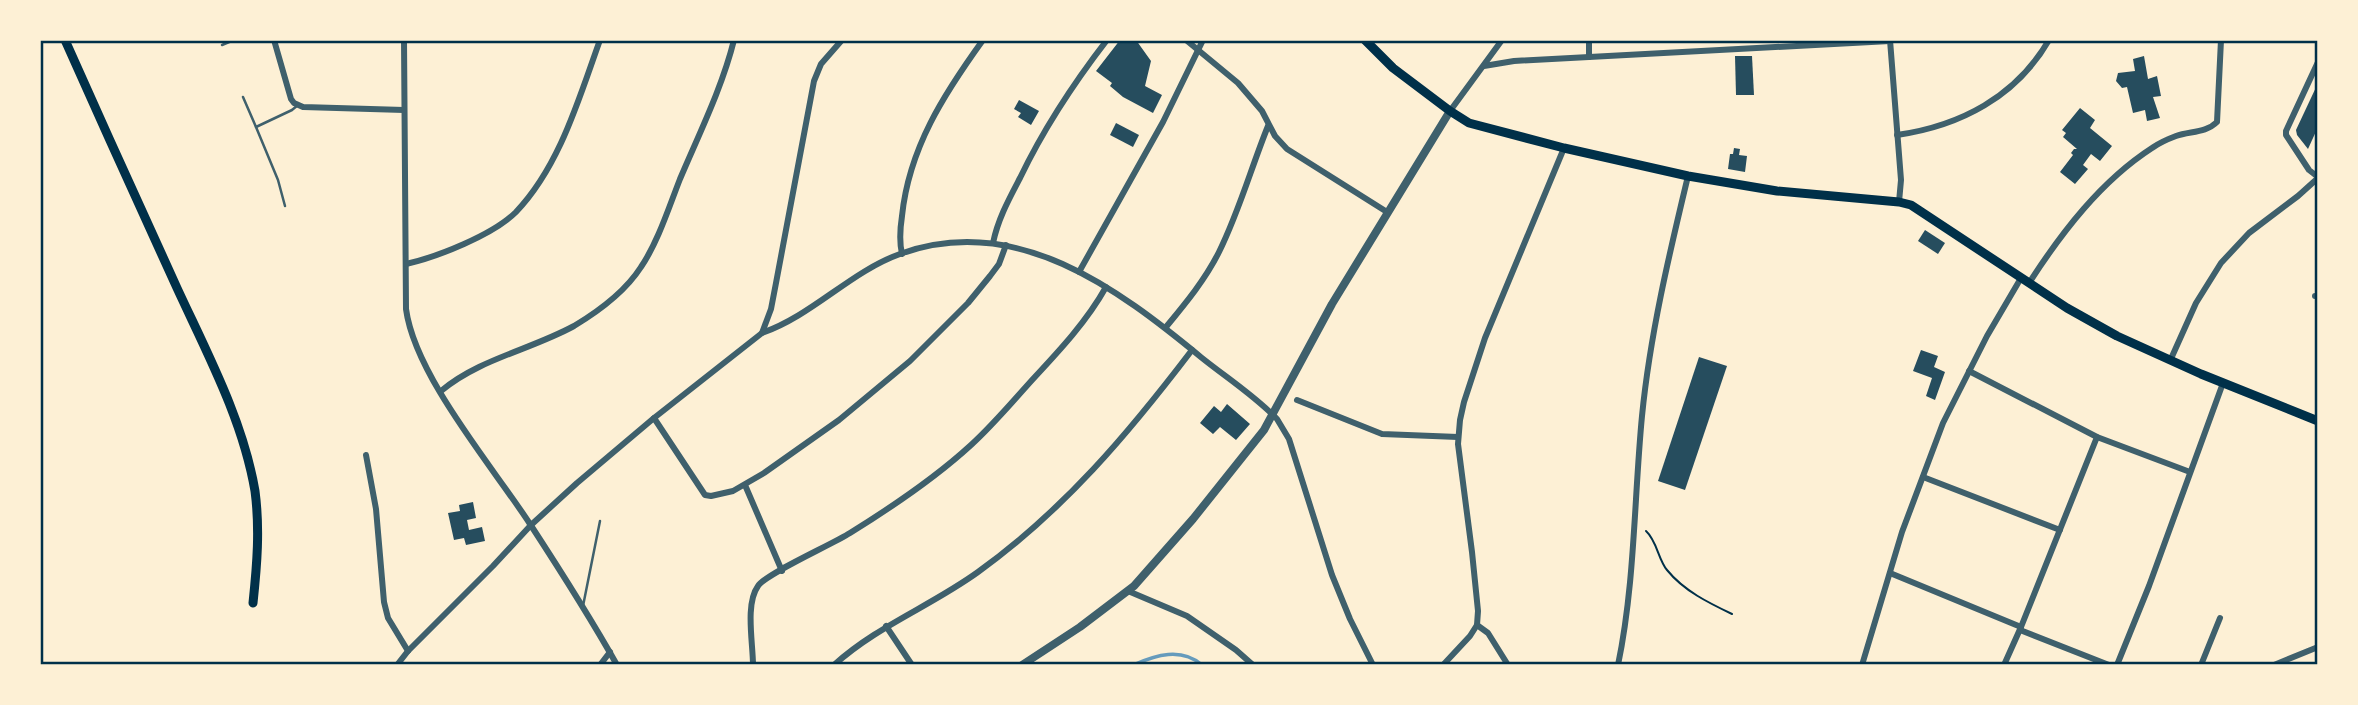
<svg xmlns="http://www.w3.org/2000/svg" width="2358" height="705" font-family="Barlow,sans-serif">
	<style>
		.lines { fill: none; stroke-linecap: round; stroke-linejoin: round }
		.stream { stroke: #669bbc; stroke-width: 3.5 }
		.building { fill: #264d5e }
		.path { stroke: #003049; stroke-width: 2 }
		.service { stroke: #3f606c; stroke-width: 2.5 }
		.minor { stroke: #3f606c; stroke-width: 6 }
		.tertiary { stroke: #3f606c; stroke-width: 8 }
		.secondary { stroke: #003049; stroke-width: 9 }
		.neatline { fill: none; stroke: #003049; stroke-width: 2.5 }
	</style>
	<rect width="100%" height="100%" fill="#fdf0d5"/>
	<g class="lines">
		<path class="stream" d="M1133,665C1156,655 1181,647 1202,665"/>
	</g>
	<g class="building">
		<polygon points="1120,40 1136,40 1151,61 1145,86 1162,95 1153,113 1123,97 1110,86 1112,83 1096,71"/>
		<polygon points="1735,56 1752,56 1754,95 1736,95"/>
		<polygon points="2144,56 2148,79 2157,76 2161,96 2153,97 2160,118 2147,121 2145,110 2133,113 2127,87 2122,88 2116,81 2118,73 2135,71 2133,59"/>
		<polygon points="2318,83 2318,127 2308,149 2297,135 2296,130"/>
		<polygon points="1019,100 1039,111 1031,125 1018,117 1021,113 1014,109"/>
		<polygon points="2080,108 2095,120 2090,128 2112,146 2100,161 2091,154 2083,165 2088,169 2075,184 2060,172 2073,155 2071,153 2074,149 2077,149 2063,137 2066,133 2062,130"/>
		<polygon points="1116,123 1139,135 1133,147 1110,135"/>
		<polygon points="1734,148 1740,149 1739,155 1747,156 1745,172 1728,169 1730,154 1733,154"/>
		<polygon points="1925,230 1945,243 1938,254 1918,241"/>
		<polygon points="1921,350 1938,356 1934,367 1945,372 1935,400 1926,396 1932,378 1913,371"/>
		<polygon points="1699,357 1727,366 1685,490 1658,481"/>
		<polygon points="1227,404 1250,424 1236,440 1220,427 1213,434 1200,423 1214,406 1221,412"/>
		<polygon points="473,502 476,518 467,520 469,530 482,527 485,541 466,545 464,538 454,540 448,513 460,511 459,505"/>
	</g>
	<g class="lines">
		<path class="path" d="M1646,531C1657,541 1658,559 1667,570C1684,591 1709,603 1732,614"/>
		<g class="service">
			<polyline points="222,45 234,40"/>
			<polyline points="243,97 256,127 292,110 298,105"/>
			<polyline points="256,127 278,180 285,206"/>
			<polyline points="583,606 600,521"/>
		</g>
		<g class="minor">
			<polyline points="274,40 291,99 294,103 303,107 404,110"/>
			<path d="M404,40L406,309C415,376 493,467 530,524C560,570 590,617 617,665"/>
			<polyline points="1186,40 1238,83 1262,111 1275,136 1287,149 1387,212"/>
			<polyline points="1589,40 1589,57"/>
			<polyline points="1890,40 1901,180 1899,202"/>
			<polyline points="2318,62 2286,131 2286,135 2309,170 2318,177"/>
			<polyline points="1484,66 1514,61 1890,41"/>
			<polyline points="1450,111 1502,40"/>
			<path d="M1897,135C1960,126 2016,97 2049,40"/>
			<path d="M993,243C998,219 1009,199 1020,178C1044,128 1073,84 1107,40"/>
			<path d="M902,254C899,241 900,229 902,216C909,148 944,94 983,40"/>
			<path d="M406,264C437,257 493,235 516,212C560,166 579,98 600,40"/>
			<polyline points="1079,272 1163,122 1203,40"/>
			<path d="M2029,283C2062,232 2101,181 2152,148C2159,143 2168,139 2176,136C2190,131 2206,133 2217,122L2221,40"/>
			<polyline points="2315,296 2318,296"/>
			<path d="M1166,327C1185,304 1205,280 1219,252C1239,212 1251,168 1268,126"/>
			<path d="M762,333C813,315 850,272 900,254C1016,212 1117,288 1202,358C1227,378 1255,396 1277,419L1289,439L1332,575L1350,619L1373,665"/>
			<polyline points="2170,361 2196,303 2221,263 2249,233 2298,196 2318,178"/>
			<polyline points="1969,371 2097,437 2190,472"/>
			<path d="M441,391C479,359 530,350 574,326C599,311 625,292 641,267C658,242 669,207 680,179C699,134 722,88 734,40"/>
			<polyline points="1297,400 1382,434 1458,437"/>
			<polyline points="654,418 705,495 711,496 733,491 764,473 839,420 910,361 968,303 990,276 999,264 1006,245"/>
			<polyline points="366,455 376,509 384,602 388,618 408,651"/>
			<polyline points="1923,477 2060,530"/>
			<polyline points="745,485 782,571"/>
			<polyline points="1890,573 2021,627"/>
			<polyline points="1128,591 1187,616 1236,650 1253,665"/>
			<polyline points="886,626 912,665"/>
			<polyline points="2020,630 2109,665"/>
			<polyline points="397,665 408,651 493,566 531,525 577,483 654,418 762,333 771,309 776,283 814,81 821,64 842,40"/>
			<polyline points="600,665 610,652"/>
			<path d="M753,665C753,643 745,604 758,586C765,574 833,544 850,533C892,507 934,479 971,445C993,425 1013,401 1033,379C1060,350 1087,321 1106,287"/>
			<path d="M834,665C877,626 931,606 978,572C1064,510 1128,434 1192,350"/>
			<polyline points="1443,665 1470,636 1477,625"/>
			<polyline points="1508,665 1488,633 1477,625 1478,611 1472,552 1458,444 1460,420 1464,402 1485,338 1564,148"/>
			<path d="M1618,665C1635,583 1634,499 1642,416C1650,335 1669,255 1688,176"/>
			<polyline points="1862,665 1902,532 1943,423 1987,336 2021,278"/>
			<polyline points="2004,665 2021,627 2097,437"/>
			<polyline points="2117,665 2149,586 2223,383"/>
			<polyline points="2201,665 2220,618"/>
			<polyline points="2274,665 2318,647"/>
		</g>
		<polyline class="tertiary" points="1022,665 1080,627 1134,586 1193,519 1264,430 1332,304 1450,111"/>
		<g class="secondary">
			<path d="M65,40C102,123 139,205 177,288C207,353 243,420 255,491C260,529 257,565 253,603"/>
			<polyline points="1365,40 1393,68 1450,111 1469,123 1564,148 1688,176 1777,191 1899,202 1911,205 2067,308 2117,336 2201,374 2318,421"/>
		</g>
	</g>
	<rect width="2358" height="705" fill="none" stroke="#fdf0d5" stroke-width="84"/>
	<rect x="42" y="42" width="2274" height="621" class="neatline"/>
</svg>
